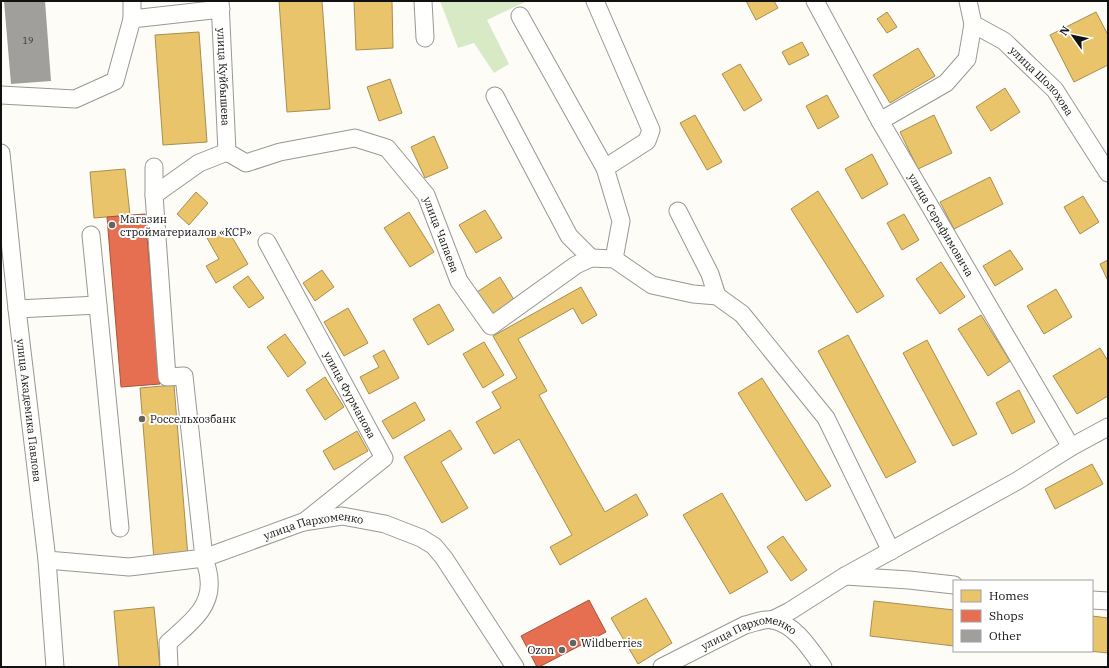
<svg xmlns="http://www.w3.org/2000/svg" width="1109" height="668" font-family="'IBM Plex Serif',serif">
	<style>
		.forest { fill: #d8eac5 }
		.homes { fill: #e9c46a; stroke: #a88e4f }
		.shops { fill: #e76f51; stroke: #a7533e }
		.building { fill: #a19f9c }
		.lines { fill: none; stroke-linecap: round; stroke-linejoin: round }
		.minor-casing { stroke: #979795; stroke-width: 19 }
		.minor { stroke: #fffffe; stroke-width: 17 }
		.poi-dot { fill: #646362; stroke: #fff; stroke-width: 1.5 }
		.labels { text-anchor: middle; stroke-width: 4; stroke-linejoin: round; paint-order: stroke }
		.number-label { font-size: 9px; fill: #353434 }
		.street-label { font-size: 11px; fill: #111; stroke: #fff }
		.poi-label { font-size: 11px; fill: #111; stroke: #fff; text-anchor: start }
	</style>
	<rect width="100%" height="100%" fill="#fdfcf7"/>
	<polygon class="forest" points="440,1 527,1 487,20 509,64 494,73 474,43 458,48"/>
	<g class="homes">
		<polygon points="279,1 322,1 330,109 287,112"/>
		<polygon points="354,1 392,1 393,48 356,50"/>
		<polygon points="746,1 774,1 778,8 756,20"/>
		<polygon points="887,12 897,27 887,33 877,19"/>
		<polygon points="1096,12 1108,35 1108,65 1074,82 1050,35"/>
		<polygon points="199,32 207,142 163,145 155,35"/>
		<polygon points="802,42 809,55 789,65 782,52"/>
		<polygon points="918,48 935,76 890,103 873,75"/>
		<polygon points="740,64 762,100 744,111 722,74"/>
		<polygon points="390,79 402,113 379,121 367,87"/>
		<polygon points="1005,88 1020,112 991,131 976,107"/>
		<polygon points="827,95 839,117 818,129 806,106"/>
		<polygon points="695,115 722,162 707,170 680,123"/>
		<polygon points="934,115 952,153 918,169 900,132"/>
		<polygon points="434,136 448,168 425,178 411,147"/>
		<polygon points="872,154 888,184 862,199 845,169"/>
		<polygon points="125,169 130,215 94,218 90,172"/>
		<polygon points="990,177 1003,204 954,229 940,202"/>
		<polygon points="818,191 884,296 857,313 791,209"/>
		<polygon points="196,192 208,203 189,225 177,214"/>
		<polygon points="1083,196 1099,222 1080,234 1064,207"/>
		<polygon points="485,210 502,238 476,253 459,225"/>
		<polygon points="409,212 434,252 410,267 384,228"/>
		<polygon points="904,214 919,240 902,250 887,223"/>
		<polygon points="226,227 248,264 216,283 206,266 219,259 207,238"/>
		<polygon points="1010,250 1023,269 995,286 983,266"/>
		<polygon points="1108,260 1108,281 1100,264"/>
		<polygon points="941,262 965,297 940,314 916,279"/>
		<polygon points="322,270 334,287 315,301 303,283"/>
		<polygon points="248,276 264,298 249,308 233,287"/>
		<polygon points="500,277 516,303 492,318 477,292"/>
		<polygon points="581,287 597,315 582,324 573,308 518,339 547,391 539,395 605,512 636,494 648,515 560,565 550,547 572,535 519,439 494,454 476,422 501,408 492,392 517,378 493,336"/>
		<polygon points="1056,289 1072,317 1044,334 1027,306"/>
		<polygon points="439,304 454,330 428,345 413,319"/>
		<polygon points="348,308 368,343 344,356 324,322"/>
		<polygon points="981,315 1010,361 988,376 958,329"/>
		<polygon points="285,334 306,363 288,377 267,347"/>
		<polygon points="848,335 916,462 886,478 818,351"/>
		<polygon points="927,340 977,434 953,446 903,353"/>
		<polygon points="484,342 504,375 483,388 463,354"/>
		<polygon points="1100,348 1108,361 1108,396 1077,414 1053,376"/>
		<polygon points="384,350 399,378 369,394 360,377 379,367 373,356"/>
		<polygon points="325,377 344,407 325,420 306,390"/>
		<polygon points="762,378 831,486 806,501 738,393"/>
		<polygon points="174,385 188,557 154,560 140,388"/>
		<polygon points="1019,390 1035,422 1012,434 996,403"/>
		<polygon points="415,402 425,420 393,439 382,421"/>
		<polygon points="450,430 462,449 441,462 468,508 442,523 404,457"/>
		<polygon points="357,431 368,451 334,470 323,451"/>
		<polygon points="1092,464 1103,484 1055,509 1045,489"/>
		<polygon points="722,493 768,572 730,594 683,515"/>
		<polygon points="783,536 807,570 791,581 767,547"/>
		<polygon points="646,598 672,643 638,664 611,618"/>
		<polygon points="874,601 954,610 954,646 870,636"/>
		<polygon points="154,607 160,667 119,667 114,611"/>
		<polygon points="1092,616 1108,618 1108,653 1089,651 1092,651"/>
	</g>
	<g class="shops">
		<polygon points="145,214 160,384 121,387 107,217"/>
		<polygon points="589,600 606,632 539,667 537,667 521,636"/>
	</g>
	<polygon class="building" points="4,1 45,1 51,81 11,84"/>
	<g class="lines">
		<g class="minor-casing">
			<g id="minor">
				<path id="s1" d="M220,1L227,152"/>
				<polyline points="423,1 425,38"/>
				<polyline points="595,1 651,130 647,141 605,168"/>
				<path id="s2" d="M815,1L880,121L1071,447"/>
				<path id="s3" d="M968,1L973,24L1004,41L1055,90L1108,173"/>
				<polyline points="520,16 605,168 621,221 614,259"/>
				<polyline points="132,19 132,1"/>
				<polyline points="1,95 75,99 115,81 132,19 221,9"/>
				<polyline points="495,96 569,236 591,258"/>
				<polyline points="880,121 946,83 967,59 973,24"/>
				<path id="s4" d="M227,152L246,163L280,152L355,138L387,148L426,195L459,281L491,326L576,265L591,258L614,259L652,285L693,294L717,296L742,314L826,418L891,551"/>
				<path id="s5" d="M1,153L17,309L47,560L55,667"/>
				<path d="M154,167V195L167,377L184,376L204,558C206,565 209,572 209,580C212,609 187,625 168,643L169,667"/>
				<polyline points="154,195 199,163 227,152"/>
				<polyline points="678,211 710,274 717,296"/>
				<polyline points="91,235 120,528"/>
				<path id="s6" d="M267,242L384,458L304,522"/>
				<polyline points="17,309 98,305"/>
				<path id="s7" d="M47,560L129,567L204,558L303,522L342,516L385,524L421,538L434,546L444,558L515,667"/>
				<polyline points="845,576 909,580 954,585"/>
				<polyline points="1092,600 1108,601"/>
				<polyline points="772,620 790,611 845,576 1017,481 1071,447 1108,427"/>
				<path id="s8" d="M662,667L745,625C754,623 764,618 773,620C796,625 810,649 823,667"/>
			</g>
		</g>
		<use href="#minor" class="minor"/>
	</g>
	<g class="poi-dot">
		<circle cx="112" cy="225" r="4"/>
		<circle cx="142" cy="419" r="4"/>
		<circle cx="573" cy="643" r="4"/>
		<circle cx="562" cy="650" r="4"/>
	</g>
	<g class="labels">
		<g class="number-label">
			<text x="28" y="44">19</text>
		</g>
		<g class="street-label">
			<text dy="4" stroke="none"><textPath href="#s1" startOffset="76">улица Куйбышева</textPath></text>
			<text dy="4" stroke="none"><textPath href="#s3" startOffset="114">улица Шолохова</textPath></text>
			<text dy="4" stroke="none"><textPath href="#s2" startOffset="257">улица Серафимовича</textPath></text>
			<text dy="4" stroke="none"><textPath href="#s4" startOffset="271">улица Чапаева</textPath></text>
			<text dy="4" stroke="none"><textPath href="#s6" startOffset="174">улица Фурманова</textPath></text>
			<text dy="4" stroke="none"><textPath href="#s5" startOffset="259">улица Академика Павлова</textPath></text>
			<text dy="4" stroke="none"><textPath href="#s7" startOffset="273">улица Пархоменко</textPath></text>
			<text dy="4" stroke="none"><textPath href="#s8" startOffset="96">улица Пархоменко</textPath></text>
		</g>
		<g class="poi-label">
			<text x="120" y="223">Магазин<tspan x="120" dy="13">стройматериалов «КСР»</tspan></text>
			<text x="150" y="423">Россельхозбанк</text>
			<text x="581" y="647">Wildberries</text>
			<text x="554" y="654" text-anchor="end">Ozon</text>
		</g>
	</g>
	<rect width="1109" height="668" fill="none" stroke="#111111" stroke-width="4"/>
	<rect x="953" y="580" width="140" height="72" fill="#ffffff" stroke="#a0a0a0"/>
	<rect x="961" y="590" width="20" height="12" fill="#e9c46a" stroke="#a0a0a0"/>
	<text x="989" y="600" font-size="12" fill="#111111">Homes</text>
	<rect x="961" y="610" width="20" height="12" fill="#e76f51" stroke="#a0a0a0"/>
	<text x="989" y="620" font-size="12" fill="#111111">Shops</text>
	<rect x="961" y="630" width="20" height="12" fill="#a19f9c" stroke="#a0a0a0"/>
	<text x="989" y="640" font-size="12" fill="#111111">Other</text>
	<g transform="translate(1073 36) rotate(303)" stroke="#ffffff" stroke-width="3" paint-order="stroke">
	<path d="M0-3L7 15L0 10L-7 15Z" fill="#111111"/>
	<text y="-6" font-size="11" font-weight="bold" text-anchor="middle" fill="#111111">N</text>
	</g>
</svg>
